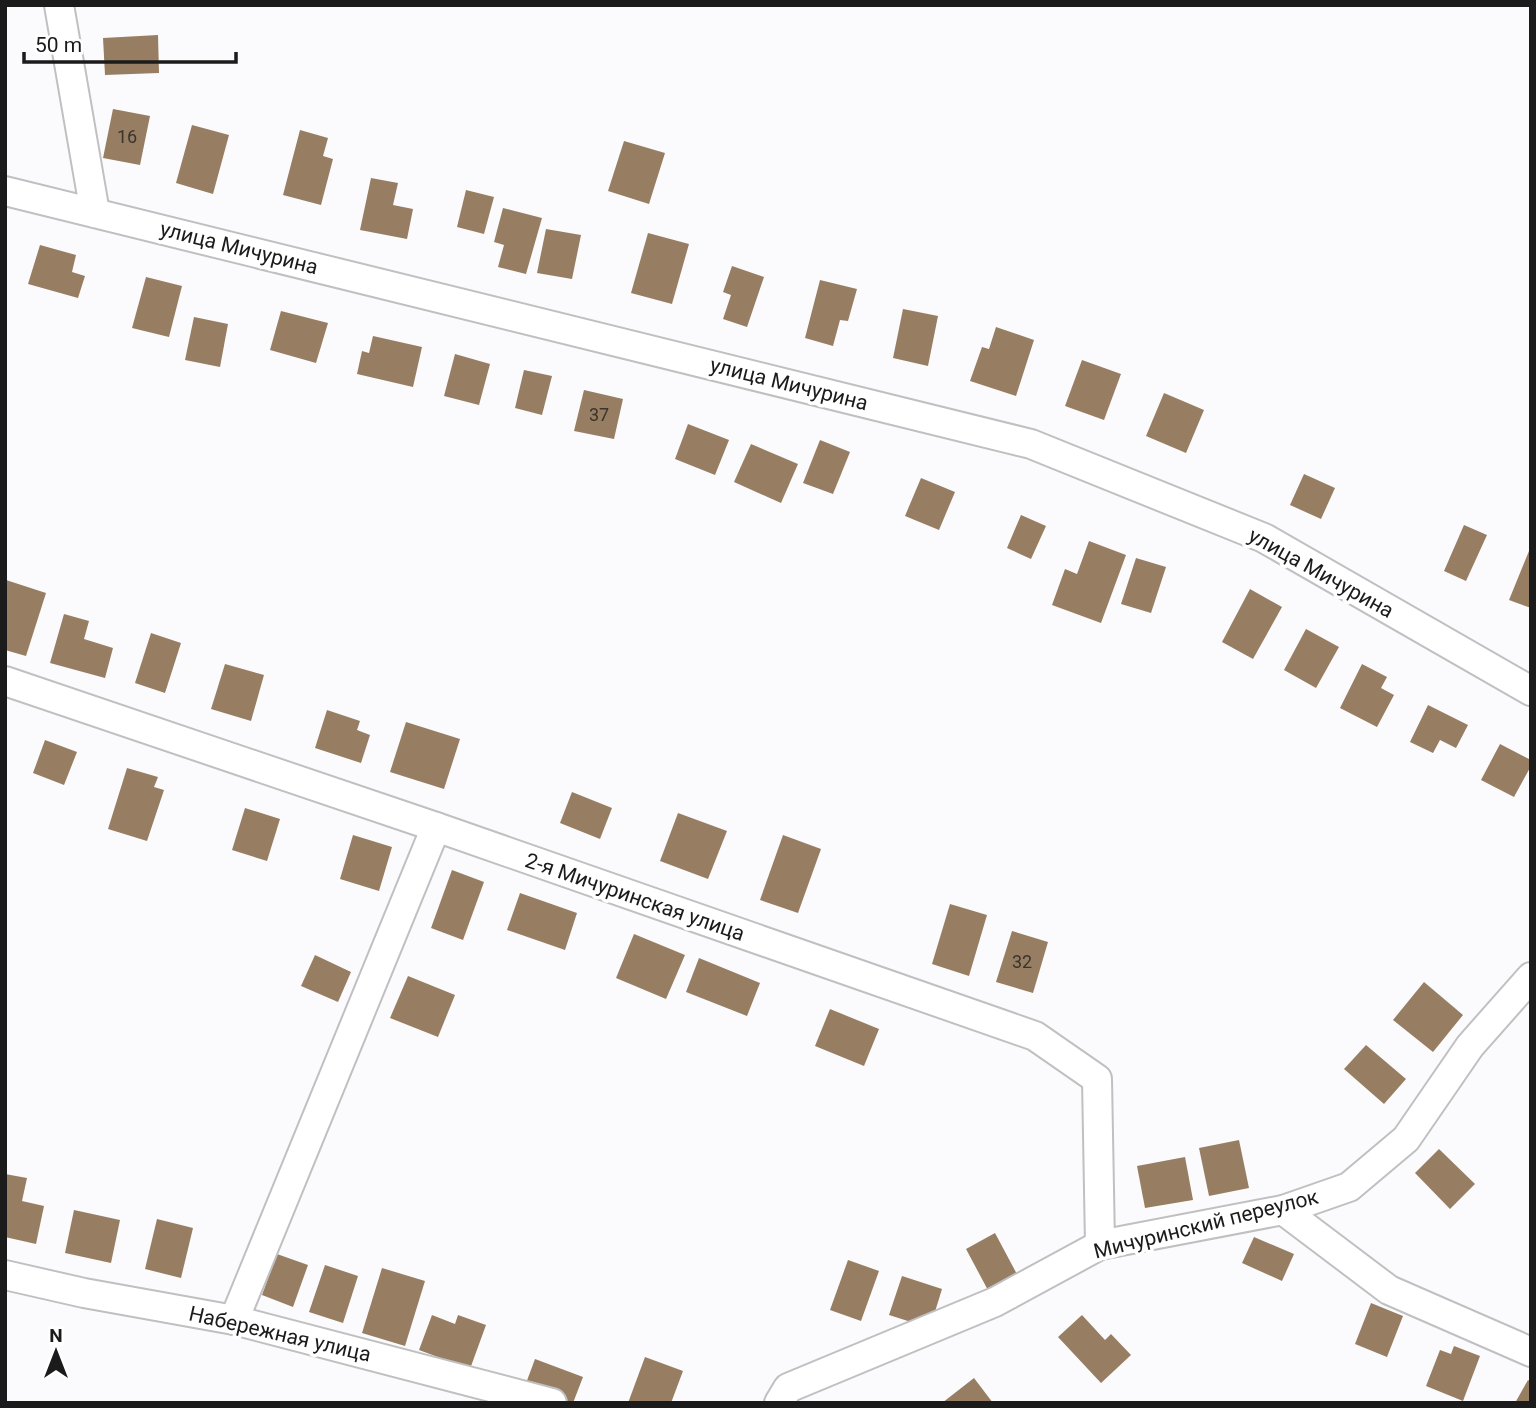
<svg xmlns="http://www.w3.org/2000/svg" width="1536" height="1408" font-family="Roboto,sans-serif">
	<style>
		.building { fill: #977e63 }
		.lines { fill: none; stroke-linecap: round; stroke-linejoin: round }
		.minor-casing { stroke: #c0c0c2; stroke-width: 32 }
		.minor { stroke: #fff; stroke-width: 28 }
		.labels { text-anchor: middle; stroke-width: 7; stroke-linejoin: round; paint-order: stroke }
		.number-label { font-size: 18px; fill: #3a342d }
		.street-label { font-size: 21px; fill: #1b1b1b; stroke: #fff }
	</style>
	<rect width="100%" height="100%" fill="#fbfbfd"/>
	<g class="building">
		<polygon points="158,35 159,73 105,75 103,38"/>
		<polygon points="113,109 150,116 140,165 103,158"/>
		<polygon points="192,125 229,135 213,194 176,183"/>
		<polygon points="300,130 328,138 323,156 333,159 321,205 283,195"/>
		<polygon points="624,141 665,153 649,204 608,191"/>
		<polygon points="371,178 398,183 393,205 413,209 407,239 360,230"/>
		<polygon points="466,190 494,197 484,234 457,227"/>
		<polygon points="503,208 542,218 526,274 498,267 504,245 494,242"/>
		<polygon points="546,229 581,235 572,279 537,273"/>
		<polygon points="648,233 689,244 672,304 631,293"/>
		<polygon points="40,245 76,255 72,272 85,276 78,298 28,284"/>
		<polygon points="732,266 764,277 747,327 723,319 731,295 723,292"/>
		<polygon points="146,277 182,286 169,337 132,328"/>
		<polygon points="820,280 857,289 848,321 840,320 833,346 805,338"/>
		<polygon points="903,309 938,316 928,366 893,358"/>
		<polygon points="281,311 328,323 316,363 270,350"/>
		<polygon points="194,317 228,324 220,367 185,360"/>
		<polygon points="996,327 1034,340 1016,396 970,381 982,347 989,349"/>
		<polygon points="373,336 422,347 413,387 357,374 362,351 369,353"/>
		<polygon points="455,354 490,364 479,405 444,396"/>
		<polygon points="1082,360 1121,374 1104,420 1065,406"/>
		<polygon points="524,370 552,376 542,415 515,408"/>
		<polygon points="584,390 623,399 614,439 574,431"/>
		<polygon points="1164,393 1204,410 1186,453 1146,436"/>
		<polygon points="688,424 729,440 715,475 675,459"/>
		<polygon points="820,440 850,452 833,494 803,483"/>
		<polygon points="751,444 798,464 781,503 734,482"/>
		<polygon points="1304,474 1335,488 1321,519 1290,505"/>
		<polygon points="921,478 955,492 939,530 905,516"/>
		<polygon points="1021,515 1046,526 1031,559 1007,548"/>
		<polygon points="1464,525 1487,535 1466,581 1444,571"/>
		<polygon points="1089,541 1126,555 1101,623 1052,605 1065,569 1077,574"/>
		<polygon points="1531,546 1531,608 1509,600"/>
		<polygon points="1136,558 1166,567 1151,613 1121,604"/>
		<polygon points="6,580 46,593 26,656 5,650"/>
		<polygon points="1250,589 1282,607 1253,659 1222,642"/>
		<polygon points="64,614 89,621 84,639 113,648 105,678 50,663"/>
		<polygon points="1306,629 1339,647 1316,688 1284,670"/>
		<polygon points="151,633 181,643 165,693 135,683"/>
		<polygon points="225,664 264,675 251,721 211,709"/>
		<polygon points="1362,664 1387,677 1381,688 1394,695 1377,727 1340,708"/>
		<polygon points="1428,705 1468,725 1456,748 1440,740 1433,753 1410,742"/>
		<polygon points="327,710 360,721 357,730 370,735 361,763 315,748"/>
		<polygon points="406,722 460,739 444,789 390,772"/>
		<polygon points="45,740 77,752 64,785 33,773"/>
		<polygon points="1500,744 1531,760 1531,766 1514,797 1481,780"/>
		<polygon points="127,768 158,777 154,787 164,790 147,841 108,829"/>
		<polygon points="572,792 612,808 600,839 560,823"/>
		<polygon points="245,808 280,819 267,861 232,850"/>
		<polygon points="678,813 727,831 708,879 660,861"/>
		<polygon points="353,835 392,847 379,891 340,879"/>
		<polygon points="783,835 821,849 798,913 760,900"/>
		<polygon points="452,870 484,882 463,940 431,928"/>
		<polygon points="520,893 577,913 565,950 507,930"/>
		<polygon points="950,904 987,915 969,976 932,964"/>
		<polygon points="1012,931 1048,942 1033,993 996,982"/>
		<polygon points="634,934 685,955 666,999 616,978"/>
		<polygon points="315,955 351,972 338,1002 301,986"/>
		<polygon points="699,958 760,983 747,1016 686,992"/>
		<polygon points="408,976 455,995 438,1037 390,1018"/>
		<polygon points="1424,982 1463,1015 1433,1052 1393,1020"/>
		<polygon points="830,1009 879,1029 864,1066 815,1046"/>
		<polygon points="1366,1045 1406,1079 1384,1104 1344,1069"/>
		<polygon points="1239,1140 1249,1188 1209,1196 1199,1148"/>
		<polygon points="1439,1149 1475,1184 1450,1209 1415,1173"/>
		<polygon points="1185,1157 1193,1200 1145,1208 1137,1166"/>
		<polygon points="5,1174 27,1178 22,1201 44,1206 36,1244 5,1237"/>
		<polygon points="74,1210 120,1220 111,1263 65,1253"/>
		<polygon points="157,1219 193,1228 181,1278 145,1269"/>
		<polygon points="995,1233 1019,1278 990,1294 966,1249"/>
		<polygon points="1254,1237 1294,1254 1282,1281 1242,1263"/>
		<polygon points="277,1254 308,1265 293,1307 262,1295"/>
		<polygon points="848,1260 879,1271 861,1321 830,1310"/>
		<polygon points="325,1265 358,1276 343,1323 309,1312"/>
		<polygon points="382,1268 425,1281 405,1346 362,1333"/>
		<polygon points="902,1276 942,1289 930,1328 889,1315"/>
		<polygon points="1371,1303 1403,1316 1387,1357 1355,1344"/>
		<polygon points="432,1315 455,1324 458,1315 486,1325 470,1369 419,1350"/>
		<polygon points="1082,1315 1105,1340 1111,1334 1131,1355 1101,1383 1058,1337"/>
		<polygon points="1454,1346 1480,1356 1463,1401 1426,1386 1440,1350 1451,1354"/>
		<polygon points="645,1357 683,1371 671,1403 628,1403"/>
		<polygon points="535,1359 583,1377 573,1403 525,1386"/>
		<polygon points="974,1378 993,1403 942,1403"/>
		<polygon points="1528,1380 1531,1382 1531,1403 1515,1403"/>
	</g>
	<g class="lines">
		<g class="minor-casing">
			<g id="minor">
				<polyline points="59,5 95,213"/>
				<polyline points="5,191 1031,444 1264,538 1531,691"/>
				<polyline points="5,681 436,827 1035,1036 1097,1079 1100,1245"/>
				<polyline points="1283,1210 1389,1290 1531,1352"/>
				<polyline points="5,1275 84,1293 234,1320 552,1403"/>
				<polyline points="234,1320 436,827"/>
				<polyline points="779,1403 788,1388 995,1302 1100,1245 1283,1210 1349,1187 1406,1139 1470,1046 1531,977"/>
			</g>
		</g>
		<use href="#minor" class="minor"/>
	</g>
	<g class="labels">
		<g class="number-label">
			<text x="127" y="143">16</text>
			<text x="599" y="421">37</text>
			<text x="1022" y="968">32</text>
		</g>
		<g class="street-label">
			<text transform="translate(239 248) rotate(14)" y="7">улица Мичурина</text>
			<text transform="translate(789 384) rotate(14)" y="7">улица Мичурина</text>
			<text transform="translate(1321 573) rotate(29)" y="7">улица Мичурина</text>
			<text transform="translate(635 897) rotate(19)" y="7">2-я Мичуринская улица</text>
			<text transform="translate(1206 1224) rotate(-14)" y="7">Мичуринский переулок</text>
			<text transform="translate(280 1334) rotate(13)" y="7">Набережная улица</text>
		</g>
	</g>
	<rect width="1536" height="1408" fill="none" stroke="#1b1b1b" stroke-width="14"/>
	<g transform="translate(56 1352)" stroke="#ffffff" stroke-width="5" paint-order="stroke">
	<path d="M0-5L12 26L0 18L-12 26Z" fill="#1b1b1b"/>
	<text y="-10" font-size="19" font-weight="bold" text-anchor="middle" fill="#1b1b1b">N</text>
	</g>
	<path d="M24 52v10h212v-10" fill="none" stroke="#1b1b1b" stroke-width="3.5"/>
	<text x="35" y="52" font-size="21" fill="#1b1b1b" stroke="#ffffff" stroke-width="5" paint-order="stroke">50 m</text>
</svg>
